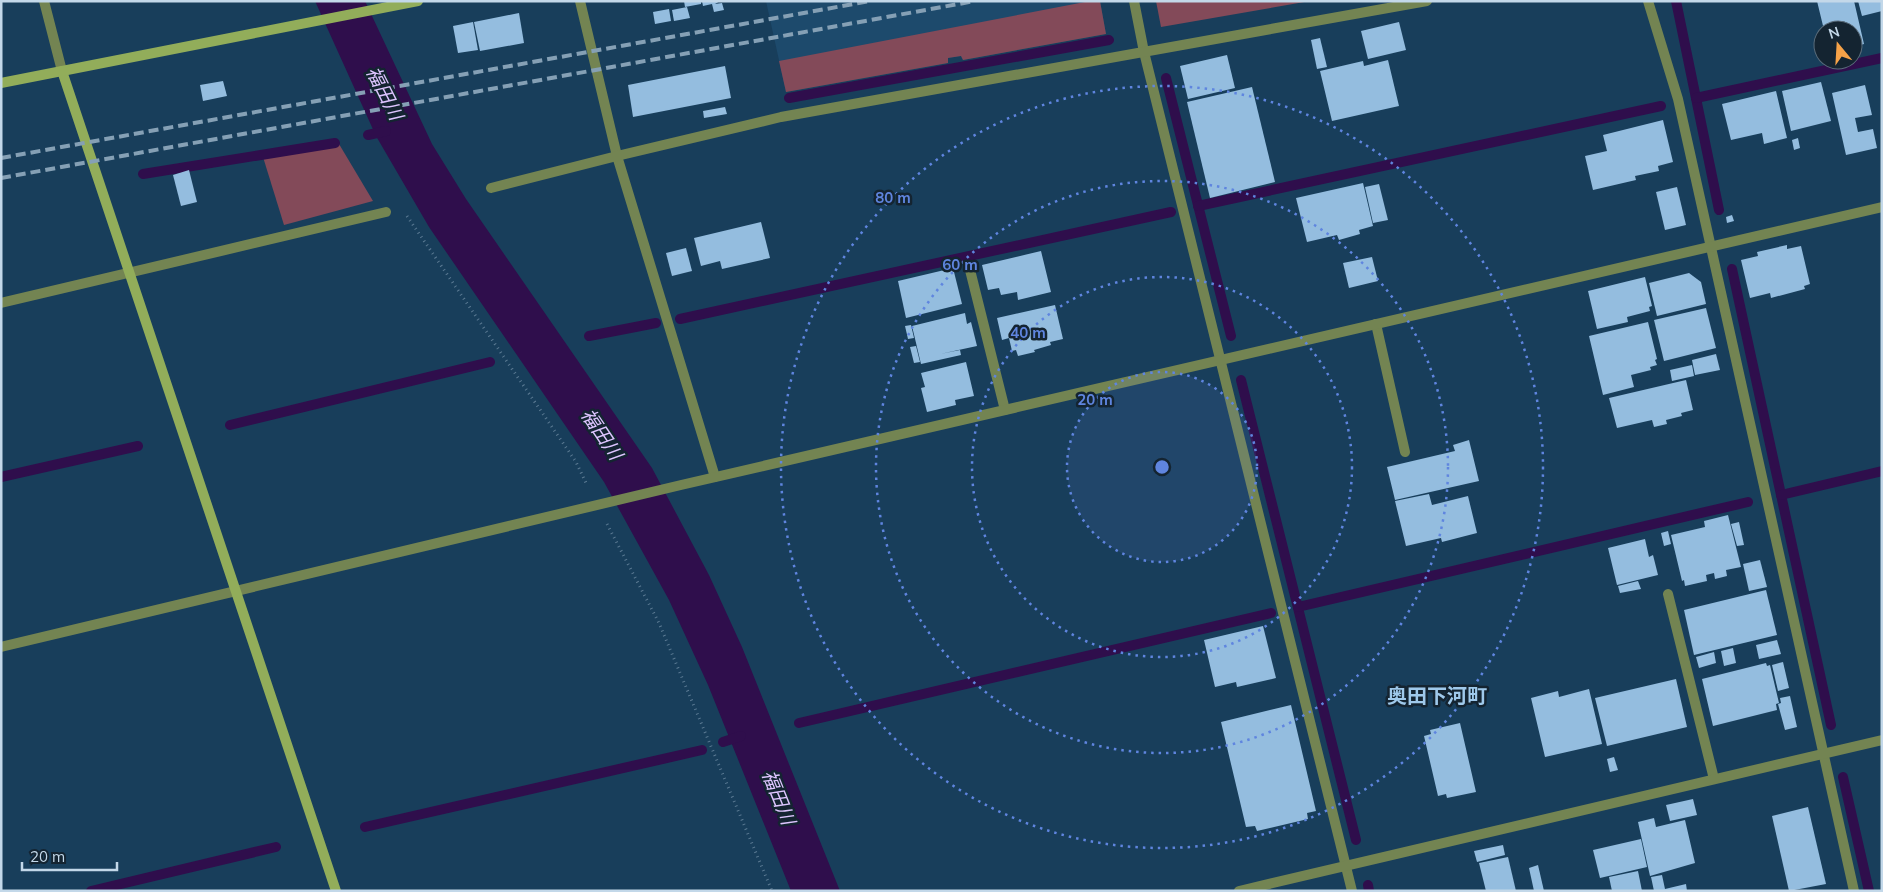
<svg xmlns="http://www.w3.org/2000/svg" width="1883" height="892" font-family="Mulish,'Noto Sans JP',sans-serif">
	<style>
		.built { fill: #1d4a6c }
		.green { fill: #834a59 }
		.water { fill: #2f0e4c }
		.lines { fill: none; stroke-linecap: round; stroke-linejoin: round }
		.stream { stroke: #2f0e4c; stroke-width: 10 }
		.building { fill: #94bddf }
		.path { stroke: #5b7a93; stroke-width: 3; stroke-dasharray: 1 4; stroke-linecap: butt }
		.lane { stroke: #738452; stroke-width: 10 }
		.street { stroke: #738452; stroke-width: 10 }
		.secondary { stroke: #92ad5a; stroke-width: 10 }
		.rail { stroke: #85a0b5; stroke-width: 4; stroke-dasharray: 10 5; stroke-linecap: butt }
		.ring { fill: none; stroke: #5f85df; stroke-width: 2.5; stroke-dasharray: 2.5 5 }
		.labels { text-anchor: middle; stroke-width: 5; stroke-linejoin: round; paint-order: stroke }
		.water-label { font-size: 19px; font-style: italic; fill: #dec5ff; stroke: #142431 }
		.quarter-label { font-size: 20px; font-weight: bold; fill: #9fc9eb; stroke: #142431 }
		.centre { fill: #5f85df; stroke: #142431; stroke-width: 2.5 }
		.ring-label { font-size: 15px; text-anchor: middle; font-weight: bold; fill: #5f85df; stroke: #142431; stroke-width: 5; stroke-linejoin: round; paint-order: stroke }
	</style>
	<rect width="100%" height="100%" fill="#183e5b"/>
	<polygon class="built" points="766,1 1100,1 1106,34 963,60 961,56 948,58 948,63 786,92"/>
	<g class="green">
		<polygon points="1090,1 1100,1 1106,34 963,60 961,56 948,58 948,63 786,92 779,61"/>
		<polygon points="1156,1 1310,1 1161,27"/>
		<polygon points="339,144 373,201 284,225 263,157"/>
	</g>
	<polygon class="water" points="315,1 365,1 432,144 466,199 652,468 709,575 742,647 840,891 791,891 708,685 669,600 604,482 429,227 376,136"/>
	<g class="lines">
		<g class="stream">
			<polyline points="1676,1 1719,210"/>
			<polyline points="1166,78 1231,336"/>
			<polyline points="789,98 1109,40"/>
			<polyline points="1696,98 1882,58"/>
			<polyline points="368,135 386,131"/>
			<polyline points="143,174 335,143"/>
			<polyline points="1198,206 1661,106"/>
			<polyline points="1732,269 1831,725"/>
			<polyline points="680,319 1171,212"/>
			<polyline points="589,336 656,323"/>
			<polyline points="1241,380 1356,840"/>
			<polyline points="230,425 490,362"/>
			<polyline points="1,477 138,446"/>
			<polyline points="1781,495 1882,471"/>
			<polyline points="1298,607 1748,502"/>
			<polyline points="799,723 1271,613"/>
			<polyline points="723,742 741,736"/>
			<polyline points="1843,777 1869,891"/>
			<polyline points="365,827 702,750"/>
			<polyline points="1368,885 1369,891"/>
			<polyline points="91,891 276,847"/>
		</g>
	</g>
	<g class="building">
		<polygon points="684,1 701,1 701,4 685,7"/>
		<polygon points="702,1 720,1 715,4 722,3 724,10 714,12 712,4 703,6"/>
		<polygon points="1817,1 1854,1 1864,44 1853,47 1853,30 1824,30"/>
		<polygon points="1858,1 1882,1 1882,11 1862,16"/>
		<polygon points="687,7 690,18 674,21 672,10"/>
		<polygon points="669,9 671,21 655,24 653,12"/>
		<polygon points="519,13 524,43 480,51 474,22"/>
		<polygon points="473,22 478,50 458,53 453,26"/>
		<polygon points="1399,22 1406,50 1368,59 1361,31"/>
		<polygon points="1320,38 1327,67 1317,69 1311,40"/>
		<polygon points="1822,38 1823,49 1817,50 1815,40"/>
		<polygon points="1227,55 1235,88 1188,99 1180,66"/>
		<polygon points="1388,60 1399,106 1332,121 1320,71 1363,61 1364,66"/>
		<polygon points="725,66 731,98 633,117 628,85"/>
		<polygon points="223,81 227,96 203,101 200,85"/>
		<polygon points="1821,82 1831,121 1791,131 1782,91"/>
		<polygon points="1865,85 1872,115 1855,118 1858,132 1873,129 1877,148 1846,155 1832,93"/>
		<polygon points="1252,87 1275,182 1210,198 1187,102"/>
		<polygon points="1776,91 1787,138 1764,144 1762,133 1731,140 1722,104"/>
		<polygon points="725,107 727,114 704,118 703,111"/>
		<polygon points="1663,120 1673,162 1658,166 1659,171 1635,176 1636,180 1593,190 1585,156 1607,151 1603,135"/>
		<polygon points="1798,138 1800,148 1794,150 1792,140"/>
		<polygon points="189,170 197,202 181,206 173,175"/>
		<polygon points="1363,183 1373,226 1359,230 1360,234 1339,240 1337,235 1307,242 1296,198"/>
		<polygon points="1379,184 1388,220 1373,223 1365,187"/>
		<polygon points="1677,187 1686,225 1665,230 1656,192"/>
		<polygon points="1732,215 1734,221 1727,223 1726,217"/>
		<polygon points="761,222 770,258 722,269 720,261 701,266 694,238"/>
		<polygon points="1787,245 1787,249 1801,246 1810,284 1804,286 1805,289 1771,298 1770,293 1750,298 1741,260 1758,256 1757,252"/>
		<polygon points="686,248 692,271 672,276 666,253"/>
		<polygon points="1041,251 1051,292 1018,300 1017,292 1001,295 999,288 988,290 982,265"/>
		<polygon points="1372,257 1378,281 1349,288 1343,263"/>
		<polygon points="953,268 962,304 906,318 898,281"/>
		<polygon points="1689,273 1701,282 1706,304 1657,316 1649,283"/>
		<polygon points="1645,277 1652,306 1649,307 1650,311 1627,317 1628,322 1597,329 1588,291"/>
		<polygon points="1055,305 1063,339 1050,342 1051,345 1034,350 1035,352 1018,356 1016,350 1012,351 1009,338 1002,340 997,318"/>
		<polygon points="1706,308 1716,348 1664,361 1654,320"/>
		<polygon points="965,313 967,324 971,322 977,346 940,354 960,350 961,355 921,364 912,326"/>
		<polygon points="1648,322 1657,359 1655,360 1657,365 1650,367 1651,370 1631,375 1634,387 1603,395 1589,336"/>
		<polygon points="911,325 914,338 908,339 905,326"/>
		<polygon points="916,346 920,362 914,363 910,347"/>
		<polygon points="1716,354 1720,370 1695,375 1692,360"/>
		<polygon points="966,362 974,396 955,400 956,405 927,412 921,388 925,387 921,373"/>
		<polygon points="1692,365 1694,376 1672,381 1670,370"/>
		<polygon points="1686,380 1693,410 1681,413 1682,416 1666,420 1667,424 1654,427 1652,420 1617,428 1609,398"/>
		<polygon points="1469,440 1479,481 1395,500 1387,467 1455,451 1453,445"/>
		<polygon points="1429,494 1432,505 1468,496 1477,533 1442,542 1441,538 1406,546 1395,501"/>
		<polygon points="1728,515 1741,567 1726,570 1727,576 1715,579 1714,573 1706,575 1707,581 1685,586 1684,580 1682,581 1671,535 1705,527 1704,521"/>
		<polygon points="1739,522 1744,545 1737,546 1731,524"/>
		<polygon points="1668,531 1671,544 1664,546 1661,533"/>
		<polygon points="1645,539 1649,557 1653,555 1658,575 1617,585 1608,548"/>
		<polygon points="1760,560 1767,587 1749,591 1743,564"/>
		<polygon points="1638,581 1641,589 1620,593 1618,586"/>
		<polygon points="1766,590 1777,635 1694,655 1684,610"/>
		<polygon points="1263,626 1276,678 1237,687 1236,682 1215,687 1204,640"/>
		<polygon points="1777,640 1781,654 1759,659 1756,645"/>
		<polygon points="1733,648 1736,663 1724,666 1721,651"/>
		<polygon points="1714,652 1716,663 1699,668 1696,657"/>
		<polygon points="1783,662 1789,688 1778,691 1772,665"/>
		<polygon points="1766,663 1767,666 1770,665 1779,703 1776,704 1777,710 1713,726 1702,679"/>
		<polygon points="1676,679 1687,727 1607,746 1595,698"/>
		<polygon points="1589,689 1602,744 1545,757 1531,698 1558,691 1559,697"/>
		<polygon points="1790,696 1797,727 1785,730 1778,704 1781,703 1780,698"/>
		<polygon points="1291,705 1316,811 1307,813 1308,819 1257,831 1255,826 1246,827 1221,722"/>
		<polygon points="1460,723 1476,792 1447,798 1446,794 1438,796 1424,736 1431,734 1430,730"/>
		<polygon points="1614,757 1618,770 1610,772 1607,759"/>
		<polygon points="1693,799 1697,815 1670,821 1666,805"/>
		<polygon points="1808,807 1826,884 1789,891 1772,816"/>
		<polygon points="1654,818 1656,827 1685,820 1695,863 1650,876 1638,822"/>
		<polygon points="1641,839 1647,867 1600,878 1593,850"/>
		<polygon points="1503,845 1505,855 1477,862 1474,851"/>
		<polygon points="1508,857 1516,891 1486,891 1479,863"/>
		<polygon points="1538,865 1544,891 1534,891 1529,868"/>
		<polygon points="1638,871 1642,891 1612,891 1609,877"/>
		<polygon points="1662,875 1665,889 1686,884 1687,891 1654,891 1651,877"/>
	</g>
	<g class="lines">
		<g class="path">
			<polyline points="407,216 576,462 587,485"/>
			<polyline points="607,524 659,623 772,891"/>
		</g>
		<g class="lane">
			<polyline points="969,266 1005,410"/>
			<polyline points="1376,324 1405,452"/>
			<polyline points="1668,594 1714,779"/>
		</g>
		<g class="street">
			<polyline points="44,1 62,71"/>
			<polyline points="580,1 617,156 715,477"/>
			<polyline points="1134,1 1144,52 1352,891"/>
			<polyline points="1648,1 1678,99 1854,891"/>
			<polyline points="491,188 617,156 781,117 1427,1"/>
			<polyline points="1,303 386,212"/>
			<polyline points="1,647 681,485 1882,207"/>
			<polyline points="1239,891 1882,740"/>
		</g>
		<g class="secondary">
			<polyline points="62,71 336,891"/>
			<polyline points="1,83 418,1"/>
		</g>
		<g class="rail">
			<polyline points="1,158 870,1"/>
			<polyline points="1,178 975,1"/>
		</g>
	</g>
	<circle cx="1162" cy="467" r="95" fill="#5f85df" fill-opacity=".12"/>
	<g class="ring">
		<circle cx="1162" cy="467" r="95"/>
		<circle cx="1162" cy="467" r="190"/>
		<circle cx="1162" cy="467" r="286"/>
		<circle cx="1162" cy="467" r="381"/>
	</g>
	<g class="labels">
		<g class="water-label">
			<text transform="translate(385 93) rotate(63)" y="7">福田川</text>
			<text transform="translate(602 434) rotate(56)" y="7">福田川</text>
			<text transform="translate(779 797) rotate(68)" y="7">福田川</text>
		</g>
		<g class="quarter-label">
			<text x="1437" y="703">奥田下河町</text>
		</g>
	</g>
	<circle cx="1162" cy="467" r="8" class="centre"/>
	<g class="ring-label">
		<text x="893" y="203">80 m</text>
		<text x="960" y="270">60 m</text>
		<text x="1028" y="338">40 m</text>
		<text x="1095" y="405">20 m</text>
	</g>
	<rect width="1883" height="892" fill="none" stroke="#c3d8e9" stroke-width="5"/>
	<g transform="translate(1838 45) rotate(342)"><circle r="24" fill="#142431" stroke="#5a6c7b"/>
	<path d="M0-4L9 19L0 12L-9 19Z" fill="#f6a248"/>
	<text y="-8" font-size="14" font-weight="bold" text-anchor="middle" fill="#c3d8e9">N</text>
	</g>
	<path d="M22 862v8h95v-8" fill="none" stroke="#c3d8e9" stroke-width="2.5"/>
	<text x="30" y="862" font-size="15" fill="#c3d8e9" stroke="#142431" stroke-width="4" paint-order="stroke">20 m</text>
</svg>
